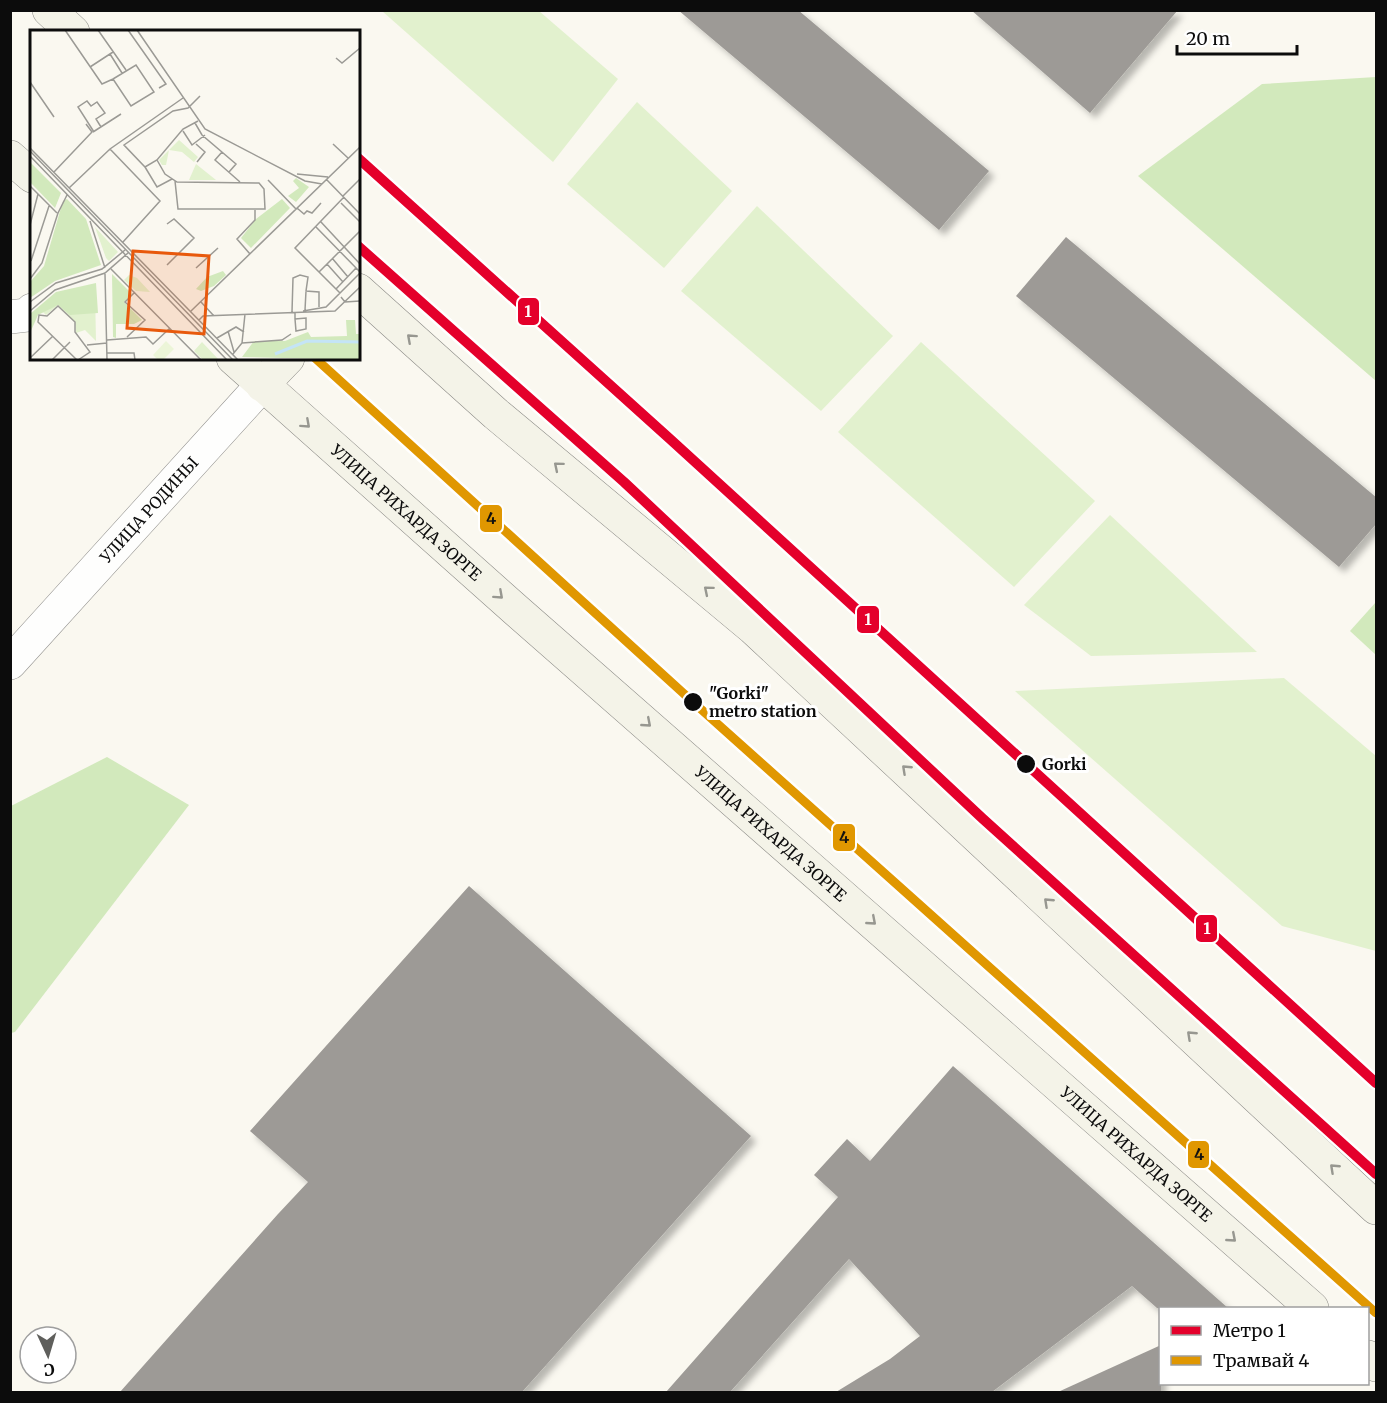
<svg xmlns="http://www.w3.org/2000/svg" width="1387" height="1403" font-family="Merriweather,serif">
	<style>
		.green { fill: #e2f1ce }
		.forest { fill: #d2e9bc }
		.building { fill: #9d9a96; filter: url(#shadow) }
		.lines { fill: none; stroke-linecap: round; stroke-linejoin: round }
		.minor-casing { stroke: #93928f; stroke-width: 34 }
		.tertiary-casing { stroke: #93928f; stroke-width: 34 }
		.secondary-casing { stroke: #8a8985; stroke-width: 34 }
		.minor { stroke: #fefefd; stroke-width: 33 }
		.tertiary { stroke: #fefefd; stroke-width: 33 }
		.secondary { stroke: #f4f3e8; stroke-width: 33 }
		.tram-1-casing { stroke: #fff; stroke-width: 14 }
		.tram-1 { stroke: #e09701; stroke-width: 9 }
		.metro-1-casing { stroke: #fff; stroke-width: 15 }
		.metro-1 { stroke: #e4002b; stroke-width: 10 }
		.oneway { stroke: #979790 }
		.stop-dot { fill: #0c0c0c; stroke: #fff; stroke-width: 2 }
		.labels { text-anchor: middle; stroke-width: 6; stroke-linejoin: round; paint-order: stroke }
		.street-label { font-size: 16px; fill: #0c0c0c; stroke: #fff }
		.stop-label { font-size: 16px; font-weight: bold; fill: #0c0c0c; stroke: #fff; text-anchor: start }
		.inset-river { fill: none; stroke: #c4e4f6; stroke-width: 3 }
		.inset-road { fill: none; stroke: #9b9a95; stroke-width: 1.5 }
		.view { fill: #e8590c; fill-opacity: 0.15; stroke: #e8590c; stroke-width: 3 }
		.inset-edge { fill: none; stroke: #0c0c0c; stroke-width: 3 }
		.line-badge { stroke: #fff; stroke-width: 2 }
		.badge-label { font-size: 16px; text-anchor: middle; font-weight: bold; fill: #fff }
		.pale-badge-label { font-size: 16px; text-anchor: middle; font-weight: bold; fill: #111 }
	</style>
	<defs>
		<filter id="shadow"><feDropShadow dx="5.5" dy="5.5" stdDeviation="3" flood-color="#0004"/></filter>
	</defs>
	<rect width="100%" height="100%" fill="#faf8f0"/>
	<g class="green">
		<polygon points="382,11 539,11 618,79 553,162"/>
		<polygon points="637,102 732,191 664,268 567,184"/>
		<polygon points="757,206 893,336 821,411 681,291"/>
		<polygon points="921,342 1095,501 1014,587 838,432"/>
		<polygon points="1110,515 1257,652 1091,656 1024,605"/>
		<polygon points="1284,678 1376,756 1376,951 1282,926 1015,691"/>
	</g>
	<g class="forest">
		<polygon points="1376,77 1376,381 1138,176 1262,84"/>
		<polygon points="1376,602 1376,655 1350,631"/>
		<polygon points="107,757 189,805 15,1032 11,1033 11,806"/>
	</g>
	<g class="building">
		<polygon points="678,10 798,10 989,171 939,230"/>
		<polygon points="971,10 1178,10 1090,113"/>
		<polygon points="1066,237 1377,498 1377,523 1339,567 1016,296"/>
		<polygon points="469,886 751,1136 522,1392 120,1392 278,1214 308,1182 250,1131"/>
		<polygon points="953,1066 1228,1308 1157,1308 1132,1286 992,1392 836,1392 890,1359 920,1336 849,1259 730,1392 666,1392 838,1197 814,1175 847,1139 870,1161"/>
		<polygon points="1161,1345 1161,1392 1058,1392"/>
	</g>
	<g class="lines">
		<g class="minor-casing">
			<polyline id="minor" points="10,317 27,315 32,310"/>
		</g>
		<g class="tertiary-casing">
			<g id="tertiary">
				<path id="s1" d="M10,663L262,385"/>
			</g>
		</g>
		<g class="secondary-casing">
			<g id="secondary">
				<polyline points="49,10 73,32"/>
				<polyline points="10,157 32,176"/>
				<polyline points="358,290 496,414 753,628 1376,1208"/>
				<path id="s2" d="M233,358L517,611L1312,1308"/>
				<polyline points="262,385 288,358"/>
				<polyline points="1368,1357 1376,1365"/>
			</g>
		</g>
		<use href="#minor" class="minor"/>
		<use href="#tertiary" class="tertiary"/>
		<use href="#secondary" class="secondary"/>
		<g class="tram-1-casing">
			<polyline id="tram-1" points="315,358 693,702 1376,1313"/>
		</g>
		<use href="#tram-1" class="tram-1"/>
		<g class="metro-1-casing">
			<g id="metro-1">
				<polyline points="358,158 670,439 1376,1083"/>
				<polyline points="358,246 624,482 982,818 1376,1174"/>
			</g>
		</g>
		<use href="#metro-1" class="metro-1"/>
	</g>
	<defs><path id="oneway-chevron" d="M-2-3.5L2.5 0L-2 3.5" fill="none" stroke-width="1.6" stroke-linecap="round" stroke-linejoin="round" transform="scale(1.5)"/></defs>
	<g class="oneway">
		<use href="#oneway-chevron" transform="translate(411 338) rotate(-138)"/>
		<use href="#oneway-chevron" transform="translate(306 424) rotate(42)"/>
		<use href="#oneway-chevron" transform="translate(558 466) rotate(-140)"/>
		<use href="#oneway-chevron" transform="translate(708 590) rotate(-140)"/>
		<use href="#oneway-chevron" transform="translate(499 595) rotate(42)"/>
		<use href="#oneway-chevron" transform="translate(647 723) rotate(41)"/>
		<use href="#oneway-chevron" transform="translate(906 769) rotate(-137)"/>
		<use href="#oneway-chevron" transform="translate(1048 902) rotate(-137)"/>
		<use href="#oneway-chevron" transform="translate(872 921) rotate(41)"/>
		<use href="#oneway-chevron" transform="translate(1191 1035) rotate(-137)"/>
		<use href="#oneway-chevron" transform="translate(1334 1168) rotate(-137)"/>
		<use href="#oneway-chevron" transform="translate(1232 1238) rotate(41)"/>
	</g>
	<g class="stop-dot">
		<circle cx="693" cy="702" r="10"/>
		<circle cx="1026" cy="764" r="10"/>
	</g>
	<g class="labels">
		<g class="street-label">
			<text dy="6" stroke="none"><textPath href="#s1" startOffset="207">УЛИЦА РОДИНЫ</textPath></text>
			<text dy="6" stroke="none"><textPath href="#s2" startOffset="232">УЛИЦА РИХАРДА ЗОРГЕ</textPath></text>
			<text dy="6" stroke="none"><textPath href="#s2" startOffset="718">УЛИЦА РИХАРДА ЗОРГЕ</textPath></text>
			<text dy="6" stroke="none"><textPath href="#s2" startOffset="1204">УЛИЦА РИХАРДА ЗОРГЕ</textPath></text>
		</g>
		<g class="stop-label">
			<text x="709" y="699">"Gorki"<tspan x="709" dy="18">metro station</tspan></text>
			<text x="1042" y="770">Gorki</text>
		</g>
	</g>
	<g transform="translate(30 30)">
		<rect width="330" height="330" fill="#faf8f0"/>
		<path d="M149,110L168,127L164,132L152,122L139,120L136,135H132L129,130ZM166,134L186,150H159ZM65,197L88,222L79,231L76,228ZM99,245L107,248L120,262L106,261L94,250ZM65,262L66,311L55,300L46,303L45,292L28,275L16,285L13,282L33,271ZM172,312L189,330H173L164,321Z" fill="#e2f1ce"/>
		<path d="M0,132L31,163L25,178L0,152ZM266,148L279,157L266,172L258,166L269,158L263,151ZM37,169L56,189L71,235L25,251L0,268V252L14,236L33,171ZM252,169L260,178L221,218L211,208L226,189ZM193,241L196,245L184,256L171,261L166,259L177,247ZM82,244L102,264L94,272L112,290L104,294H86V308L83,307ZM66,253L68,283L40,285L28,275L8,285L0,303V284L26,262ZM316,290H325L326,304H330V330L212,327L224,311H255L278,302L281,307L317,306Z" fill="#d2e9bc"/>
		<path d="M136,311L144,319L133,330H128L123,325Z" fill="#ecf5d8"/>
		<path class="inset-river" d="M245,324L277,311L330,312"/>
		<path class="inset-road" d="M35,0L72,54L83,49L101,76L124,62L106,35L83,49M68,0L96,40M98,0L136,54L129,58M107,0L175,99L275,151L292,154M80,24L92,43M306,28L312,33L330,18M60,37L83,22M0,52L24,87M168,91L153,99L127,130L115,137L94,115L143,81L158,78L170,66M165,93L172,105L206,134L199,142M153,101L162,115L175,105M63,102L91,84M64,102L48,77L57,71L61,76L67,72L75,83L66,89L71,97M166,114L175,122L167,132M303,114L318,128M0,118L208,330M80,119L130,171L93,212M0,121L203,330M192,122L185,130L210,152M0,126L197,330M127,130L135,144L147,152L229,153L234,159L235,179H148L145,151M115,137L127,157L142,149M24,142L62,102L56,94M267,144L298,147M296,149L330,184M238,150L266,179M0,156L27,183M39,158L80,119L153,68M313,166L330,149M311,173L330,192M267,178L274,184L277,181L282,183L291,173M60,191L75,238M291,192L330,234M0,195L8,164M286,197L330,242M220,224L207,209L225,190V180M302,228L318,247M1,231L19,176M297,234L313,252M137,235L164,208L144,189L137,194M166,238L188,218M81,239L171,330M289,242L330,201M75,244L77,330M0,249L12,233L28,183L37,165M306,259L326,238M310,263L265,218L314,167M311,267L315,272L330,271M0,272L26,253L72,239L95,220M171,272L184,286M275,280L276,261M0,281L25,260L75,243L98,223M161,281L330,117M273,281L296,277L330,243M262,282L263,248L270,245L278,247L276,261L289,262V277M265,282V289L266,301L276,299V288L265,289M169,290L173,286L305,281L330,257M198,301L204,322M97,307L115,290L95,272L105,262M187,308L206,297L214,302M77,310L116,307L123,314L140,298M212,313L252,310L261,304M57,315L77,313M77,323H104L105,330M203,324L212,313L215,284M0,328L23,306M22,330L40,312M47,330L8,292L9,285L17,286L28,276L45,292V302L60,322L48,330"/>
		<path class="view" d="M103,221L179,226L174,304L97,298Z"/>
		<rect width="330" height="330" class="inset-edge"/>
	</g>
	<g class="line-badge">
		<rect x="517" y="297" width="23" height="29" rx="6" fill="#e4002b"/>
		<rect x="479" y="504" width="24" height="29" rx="6" fill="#e09701"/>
		<rect x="856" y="605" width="24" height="29" rx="6" fill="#e4002b"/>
		<rect x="832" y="823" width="24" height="29" rx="6" fill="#e09701"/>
		<rect x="1195" y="914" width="23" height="29" rx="6" fill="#e4002b"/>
		<rect x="1187" y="1140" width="23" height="29" rx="6" fill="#e09701"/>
	</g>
	<g class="badge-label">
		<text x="528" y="317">1</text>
		<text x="868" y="625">1</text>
		<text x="1207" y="934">1</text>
	</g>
	<g class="pale-badge-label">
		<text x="491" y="524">4</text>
		<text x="844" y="843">4</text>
		<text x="1199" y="1160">4</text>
	</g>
	<rect width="1387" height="1403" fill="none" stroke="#0c0c0c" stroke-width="24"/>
	<rect x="1159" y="1307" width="210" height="78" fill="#ffffff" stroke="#9e9e9e" stroke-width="1.5"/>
	<rect x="1171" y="1326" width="30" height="9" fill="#e4002b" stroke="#9e9e9e" stroke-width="1.5"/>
	<text x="1213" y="1337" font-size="18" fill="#0c0c0c">Метро 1</text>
	<rect x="1171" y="1356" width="30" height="9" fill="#e09701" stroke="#9e9e9e" stroke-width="1.5"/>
	<text x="1213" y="1367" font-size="18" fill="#0c0c0c">Трамвай 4</text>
	<g transform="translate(48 1355) rotate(176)"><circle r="28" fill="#ffffff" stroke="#9e9e9e" stroke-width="1.5"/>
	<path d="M0-4.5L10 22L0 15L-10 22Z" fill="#5f5f5c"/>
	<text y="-9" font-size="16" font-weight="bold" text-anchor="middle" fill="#0c0c0c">С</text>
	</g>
	<path d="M1177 45v9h120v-9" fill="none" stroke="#0c0c0c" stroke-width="3"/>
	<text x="1186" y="45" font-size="18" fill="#0c0c0c" stroke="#ffffff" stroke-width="4.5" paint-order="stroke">20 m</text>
</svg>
